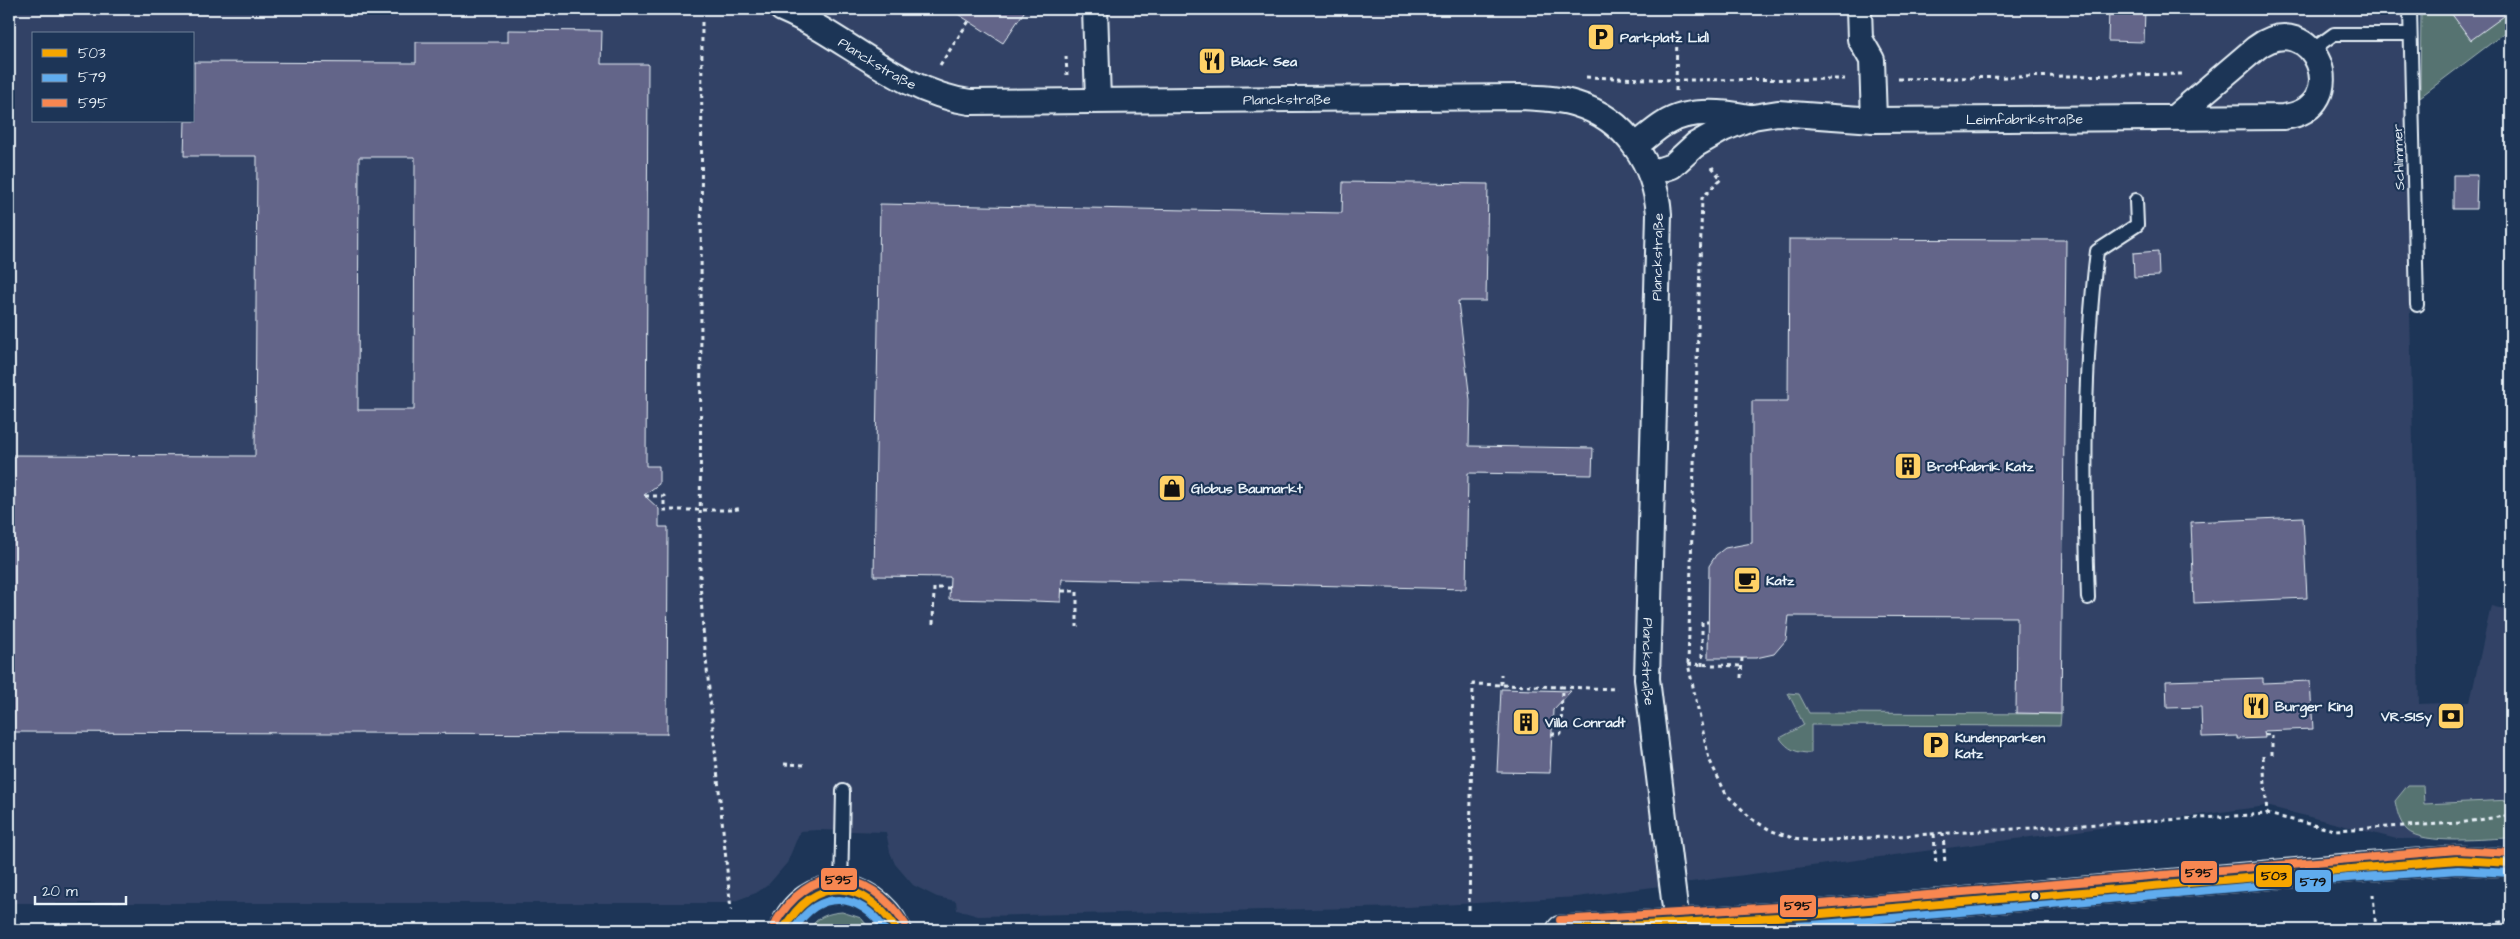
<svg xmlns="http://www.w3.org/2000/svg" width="2520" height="939" font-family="'Architects Daughter',sans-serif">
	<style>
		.built { fill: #324366; fill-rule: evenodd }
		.green { fill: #567371; stroke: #9fb2b4 }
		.building { fill: #646589; stroke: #e8f1f8; fill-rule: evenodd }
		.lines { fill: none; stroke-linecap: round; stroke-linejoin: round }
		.service-casing { stroke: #e8f1f8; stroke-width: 16 }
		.minor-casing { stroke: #e8f1f8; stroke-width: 28 }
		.tertiary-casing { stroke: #e8f1f8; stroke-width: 31 }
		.path { stroke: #e8f1f8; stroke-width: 3; stroke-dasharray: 4 4; stroke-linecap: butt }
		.service { stroke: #1d3557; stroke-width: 12 }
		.minor { stroke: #1d3557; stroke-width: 24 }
		.tertiary { stroke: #1d3557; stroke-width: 28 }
		.bus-1-casing { stroke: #1d3557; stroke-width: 11 }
		.bus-2-casing { stroke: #1d3557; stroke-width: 11 }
		.bus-3-casing { stroke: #1d3557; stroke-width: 11 }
		.bus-1 { stroke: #f7a600; stroke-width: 8 }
		.bus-2 { stroke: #60acee; stroke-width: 8 }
		.bus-3 { stroke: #f88751; stroke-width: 8 }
		.bus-dot { fill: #e8f1f8; stroke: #1d3557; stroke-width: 2 }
		.labels { text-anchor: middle; stroke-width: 4.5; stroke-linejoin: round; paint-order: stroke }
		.poi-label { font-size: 14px; font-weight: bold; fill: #e8f1f8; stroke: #1d3557; text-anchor: start }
		.street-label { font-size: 14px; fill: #e8f1f8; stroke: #1d3557 }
		.line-badge { stroke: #1d3557; stroke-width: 2 }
		.pale-badge-label { font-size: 14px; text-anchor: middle; font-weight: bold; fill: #111 }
	</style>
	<rect width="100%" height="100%" fill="#1d3557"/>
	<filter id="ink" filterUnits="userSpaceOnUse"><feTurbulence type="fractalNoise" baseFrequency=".02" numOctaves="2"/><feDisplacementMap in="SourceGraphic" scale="10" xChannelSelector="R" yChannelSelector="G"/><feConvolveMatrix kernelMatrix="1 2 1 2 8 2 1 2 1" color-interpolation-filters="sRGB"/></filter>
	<g filter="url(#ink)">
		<path class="built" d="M9,9H2403L2419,704L2470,702L2491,606L2511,611V838L2397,839L2266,806L1577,897L1407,907L978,916L957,910L956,901L937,897L913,885L895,864L890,852L886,832L817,830L800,831L787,863L768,885L756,893L729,903H9ZM34,34H194V121H34Z"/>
		<g class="green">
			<polygon points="2421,9 2511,9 2511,28 2420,97"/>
			<path d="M1788,693L1799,694L1809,713L2061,714L2060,726L1811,725V753C1797,753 1788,750 1780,738L1804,725Z"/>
			<path d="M2408,785H2423L2424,804L2511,800V838C2488,838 2423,846 2407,830C2399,822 2397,811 2395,801Z"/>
			<path d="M842,912L861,918L871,930H809C816,917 828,913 842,912Z"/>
		</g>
		<g class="building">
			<polygon points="950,9 1026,9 1003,43"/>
			<polygon points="2109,9 2145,9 2144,42 2108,41"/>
			<polygon points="2448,9 2511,9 2511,11 2471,40"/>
			<path d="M508,30L602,31L601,64H648L646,466H659V484L644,495L659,509V527H668L667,734L9,732V455L255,456L257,156H184L185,121H194V62L416,63V42H508ZM359,157H415L414,410H358Z"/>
			<polygon points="2453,175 2477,175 2476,209 2453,209"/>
			<polygon points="1343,182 1488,184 1486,301 1458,301 1470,400 1469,446 1593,448 1592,475 1468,473 1466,589 1062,579 1061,602 1034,601 949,599 950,577 874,576 880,204 1342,213"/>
			<polygon points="1789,239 2066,240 2061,714 2016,713 2017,617 1789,616 1786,640 1774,654 1756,658 1708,658 1709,566 1716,555 1725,548 1752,543 1752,401 1788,401"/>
			<polygon points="2158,251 2159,276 2134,277 2133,253"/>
			<polygon points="2303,517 2307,598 2194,603 2191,522"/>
			<polygon points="2263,678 2263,683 2310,681 2313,729 2264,731 2265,738 2237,739 2237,736 2202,737 2201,707 2167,708 2166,681"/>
			<polygon points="1501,689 1571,691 1553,710 1550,773 1497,772"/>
		</g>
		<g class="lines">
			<g class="service-casing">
				<g id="service">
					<polyline points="2410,9 2417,305"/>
					<polyline points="2312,50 2334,34 2410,34"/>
					<path d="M2088,598C2084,482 2083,366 2097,251L2137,225L2136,200"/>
					<polyline points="841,890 843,791"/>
				</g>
			</g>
			<g class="minor-casing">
				<g id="minor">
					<path id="s1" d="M782,9C846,36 899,92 970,102L1522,97C1540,98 1559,98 1576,104C1626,119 1655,164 1659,214L1647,679L1677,924"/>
					<polyline points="1095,9 1098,100"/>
					<polyline points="1859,9 1860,39 1872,60 1874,120"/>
					<path d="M1635,146C1645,139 1654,130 1664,124C1687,109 1723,112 1749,117"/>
					<path id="s2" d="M1651,173L1672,166L1695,145L1723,129L1753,117L1778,113L1874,120L2283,117C2356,109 2314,4 2256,48L2175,117"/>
				</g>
			</g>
			<g class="tertiary-casing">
				<g id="tertiary">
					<path d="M783,930C806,874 871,878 897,930"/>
					<polyline points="1561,930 1810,915 2347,868 2458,860 2511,863"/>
				</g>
			</g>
			<g class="path">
				<polyline points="702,22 700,581 703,629 731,910"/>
				<polyline points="1066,56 1067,75"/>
				<polyline points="940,65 969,21"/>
				<polyline points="1586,77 1677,80 1845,79"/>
				<polyline points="1898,79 2182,74"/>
				<polyline points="1676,91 1677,30"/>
				<polyline points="1712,167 1721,179 1702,198 1688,664 1709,759 1726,794 1753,820 1772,831 1793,838 1815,841 2267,814 2334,830 2459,823 2511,815"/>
				<polyline points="645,496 664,496 664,510 733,510 742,508"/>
				<polyline points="1062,591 1077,591 1077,627"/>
				<polyline points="933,624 934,588 950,588"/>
				<polyline points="1688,664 1742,666"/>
				<polyline points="1702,666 1702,622 1708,622"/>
				<polyline points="1741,678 1742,658"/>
				<polyline points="1501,685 1501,674"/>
				<polyline points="1551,734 1561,734 1562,687 1617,689"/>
				<polyline points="2265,735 2272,734 2272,755"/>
				<polyline points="2263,756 2267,814"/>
				<polyline points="784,764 806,765"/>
				<polyline points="1943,833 1945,864"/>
				<polyline points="1934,834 1936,865"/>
				<polyline points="2373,894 2376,930"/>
				<polyline points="1469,910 1473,684 1562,687"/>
				<polyline points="2459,930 2511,920"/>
			</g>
			<use href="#service" class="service"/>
			<use href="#minor" class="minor"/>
			<use href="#tertiary" class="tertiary"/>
			<g class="bus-1-casing">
				<g id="bus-1">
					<path d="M783,930C815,874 863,878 897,930"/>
					<polyline points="1561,930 1810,915 2458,860 2511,863"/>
				</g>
			</g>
			<g class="bus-2-casing">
				<g id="bus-2">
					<path d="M794,930C818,888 860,892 885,930"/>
					<polyline points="1723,930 1811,925 2348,878 2458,870 2510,873"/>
				</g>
			</g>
			<g class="bus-3-casing">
				<g id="bus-3">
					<polyline points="1560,920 1809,905 2457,850 2511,853"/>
					<path d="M774,925C810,862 867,866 905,924"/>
				</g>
			</g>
			<use href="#bus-1" class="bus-1"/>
			<use href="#bus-2" class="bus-2"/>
			<use href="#bus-3" class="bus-3"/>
		</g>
	</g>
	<defs>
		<g id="parking-square" transform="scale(1.4375)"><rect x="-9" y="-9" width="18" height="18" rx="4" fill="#ffd166" stroke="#1d3557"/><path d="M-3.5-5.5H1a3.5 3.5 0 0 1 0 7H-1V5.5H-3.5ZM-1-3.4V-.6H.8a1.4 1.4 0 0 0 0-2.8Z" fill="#111"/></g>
		<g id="restaurant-square" transform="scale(1.4375)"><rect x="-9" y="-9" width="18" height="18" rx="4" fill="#ffd166" stroke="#1d3557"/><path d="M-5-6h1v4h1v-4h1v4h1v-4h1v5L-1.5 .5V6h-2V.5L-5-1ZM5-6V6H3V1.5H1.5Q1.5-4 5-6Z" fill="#111"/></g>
		<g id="building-square" transform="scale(1.4375)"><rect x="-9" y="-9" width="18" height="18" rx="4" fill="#ffd166" stroke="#1d3557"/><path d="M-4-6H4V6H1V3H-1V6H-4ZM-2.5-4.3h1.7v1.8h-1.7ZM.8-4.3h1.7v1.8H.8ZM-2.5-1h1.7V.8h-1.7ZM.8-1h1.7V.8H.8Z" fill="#111"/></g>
		<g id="shop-square" transform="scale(1.4375)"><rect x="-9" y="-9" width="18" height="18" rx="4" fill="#ffd166" stroke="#1d3557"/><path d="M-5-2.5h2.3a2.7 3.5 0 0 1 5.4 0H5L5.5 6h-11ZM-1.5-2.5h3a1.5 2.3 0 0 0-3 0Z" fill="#111"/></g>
		<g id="cafe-square" transform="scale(1.4375)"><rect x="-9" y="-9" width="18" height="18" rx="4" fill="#ffd166" stroke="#1d3557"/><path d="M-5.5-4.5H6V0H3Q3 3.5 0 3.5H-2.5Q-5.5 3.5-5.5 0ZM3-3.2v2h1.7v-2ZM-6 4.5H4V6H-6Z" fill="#111"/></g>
		<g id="bank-square" transform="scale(1.4375)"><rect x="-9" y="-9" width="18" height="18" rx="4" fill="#ffd166" stroke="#1d3557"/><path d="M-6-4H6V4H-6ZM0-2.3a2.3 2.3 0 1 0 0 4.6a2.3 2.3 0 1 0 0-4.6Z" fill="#111"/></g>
	</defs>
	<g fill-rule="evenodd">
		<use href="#parking-square" x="1601" y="37"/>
		<use href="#restaurant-square" x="1212" y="61"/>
		<use href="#building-square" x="1908" y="466"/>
		<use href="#shop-square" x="1172" y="488"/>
		<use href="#cafe-square" x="1747" y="580"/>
		<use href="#restaurant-square" x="2256" y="706"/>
		<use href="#bank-square" x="2451" y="716"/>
		<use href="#building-square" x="1526" y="722"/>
		<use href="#parking-square" x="1936" y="745"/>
	</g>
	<circle class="bus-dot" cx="2035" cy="896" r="4.5"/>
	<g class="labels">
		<g class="poi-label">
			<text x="1620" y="42">Parkplatz Lidl</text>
			<text x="1231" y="66">Black Sea</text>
			<text x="1927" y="471">Brotfabrik Katz</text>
			<text x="1191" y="493">Globus Baumarkt</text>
			<text x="1766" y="585">Katz</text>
			<text x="2275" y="711">Burger King</text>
			<text x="2432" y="721" text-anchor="end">VR-SISy</text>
			<text x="1545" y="727">Villa Conradt</text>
			<text x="1955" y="742">Kundenparken<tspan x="1955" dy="16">Katz</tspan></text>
		</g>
		<g class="street-label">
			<text dy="5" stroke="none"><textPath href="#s1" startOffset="110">Planckstraße</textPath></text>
			<text dy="5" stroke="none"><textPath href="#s1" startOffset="528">Planckstraße</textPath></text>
			<text dy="5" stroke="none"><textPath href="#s2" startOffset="390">Leimfabrikstraße</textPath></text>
			<text transform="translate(2398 157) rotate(-92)" y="5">Schlimmer</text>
			<text transform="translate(1657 257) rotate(-89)" y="5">Planckstraße</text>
			<text dy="5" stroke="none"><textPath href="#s1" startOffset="1412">Planckstraße</textPath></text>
		</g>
	</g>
	<g class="line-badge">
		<rect x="2180" y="860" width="38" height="24" rx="5" fill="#f88751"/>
		<rect x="2255" y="864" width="38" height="24" rx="5" fill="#f7a600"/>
		<rect x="820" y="867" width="38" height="24" rx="5" fill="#f88751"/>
		<rect x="2294" y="869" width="38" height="24" rx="5" fill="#60acee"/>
		<rect x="1779" y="894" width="38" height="24" rx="5" fill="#f88751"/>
	</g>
	<g class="pale-badge-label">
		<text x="2199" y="877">595</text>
		<text x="2274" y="880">503</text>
		<text x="839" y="884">595</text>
		<text x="2313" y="886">579</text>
		<text x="1798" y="910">595</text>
	</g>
	<rect width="2520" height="939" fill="none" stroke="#1d3557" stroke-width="30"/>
	<rect x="15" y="15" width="2490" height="909" fill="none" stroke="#e8f1f8" stroke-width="2" filter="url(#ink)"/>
	<rect x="32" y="32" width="162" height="90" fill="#1d3557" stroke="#6e8097"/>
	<rect x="42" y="49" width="25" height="8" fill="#f7a600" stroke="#6e8097"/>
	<text x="78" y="58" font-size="15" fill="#e8f1f8">503</text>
	<rect x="42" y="74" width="25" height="8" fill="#60acee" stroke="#6e8097"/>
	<text x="78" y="82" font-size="15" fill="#e8f1f8">579</text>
	<rect x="42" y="99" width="25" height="8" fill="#f88751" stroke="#6e8097"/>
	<text x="78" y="108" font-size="15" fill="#e8f1f8">595</text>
	<path d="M35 896v8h91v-8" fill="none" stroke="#e8f1f8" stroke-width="2.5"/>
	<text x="42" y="896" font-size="15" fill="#e8f1f8" stroke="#1d3557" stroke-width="4" paint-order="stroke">20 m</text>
</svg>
